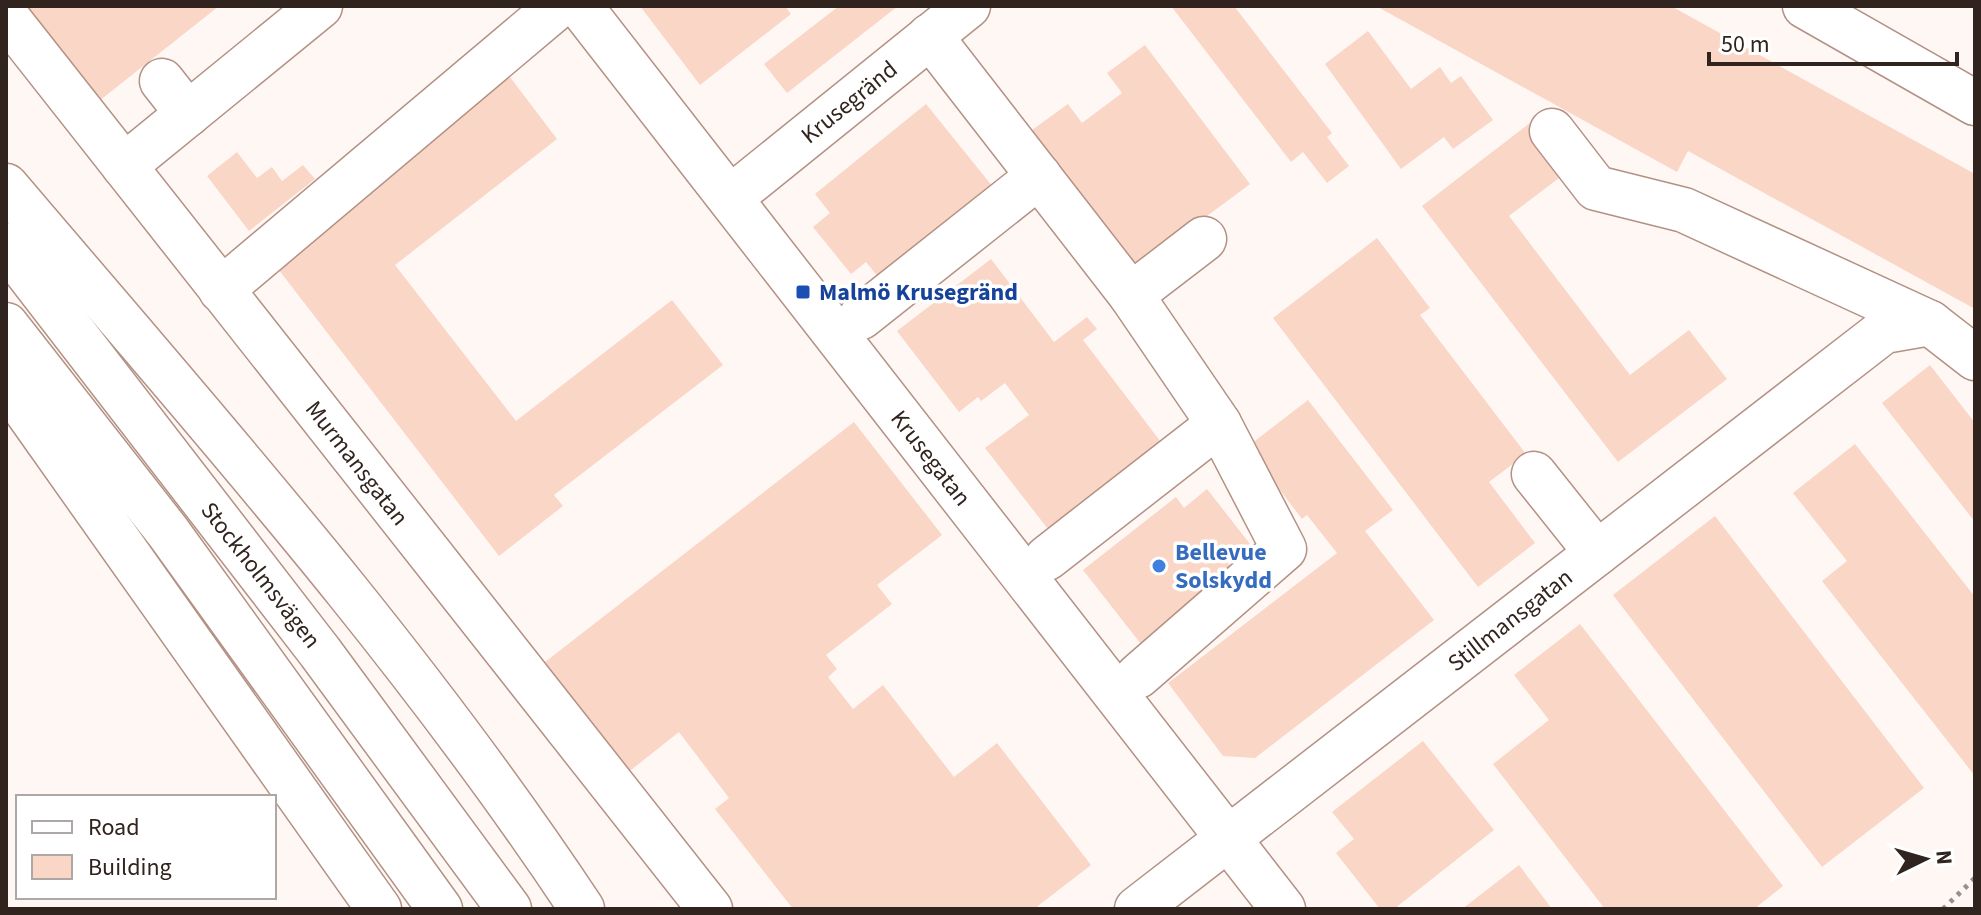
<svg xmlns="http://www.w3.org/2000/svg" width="1981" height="915" font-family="'Source Sans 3',sans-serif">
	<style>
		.building { fill: #fad6c6 }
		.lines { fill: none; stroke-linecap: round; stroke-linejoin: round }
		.minor-casing { stroke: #b39184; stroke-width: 47 }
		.highway-casing { stroke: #b39184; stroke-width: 47 }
		.path { stroke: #9a8f8b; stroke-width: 5; stroke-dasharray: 4 6; stroke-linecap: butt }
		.minor { stroke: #fff; stroke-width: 44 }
		.highway { stroke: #fff; stroke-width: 44 }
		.transit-dot { fill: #1a4fb4; stroke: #fff; stroke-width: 3 }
		.shop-dot { fill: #3f7fe0; stroke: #fff; stroke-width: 3 }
		.labels { text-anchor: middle; stroke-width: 7; stroke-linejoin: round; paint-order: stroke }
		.street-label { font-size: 24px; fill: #31231e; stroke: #fff }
		.transit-label { font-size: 24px; font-weight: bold; fill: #164399; stroke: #fff; text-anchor: start }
		.shop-label { font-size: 24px; font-weight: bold; fill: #366cbe; stroke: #fff; text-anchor: start }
	</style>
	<rect width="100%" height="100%" fill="#fff7f4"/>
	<g class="building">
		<polygon points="17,6 219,6 94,105"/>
		<polygon points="640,6 785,6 791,14 700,85"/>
		<polygon points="839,6 898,6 787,93 764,64"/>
		<polygon points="1171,6 1234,6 1332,133 1327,137 1349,166 1327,183 1303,152 1291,162"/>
		<polygon points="1376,6 1671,6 1975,174 1975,309 1688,151 1677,172"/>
		<polygon points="1368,31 1411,89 1440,67 1451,83 1461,76 1493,120 1453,149 1444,137 1401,169 1325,64"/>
		<polygon points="1145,45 1250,184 1136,269 1032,130 1068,104 1082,123 1122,93 1107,73"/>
		<polygon points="510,77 557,139 395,265 516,421 672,300 723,365 554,495 563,506 499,556 272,261"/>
		<polygon points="926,104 997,192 884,284 866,262 851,274 813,227 830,213 815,194"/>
		<polygon points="1530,123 1567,172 1509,216 1630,375 1689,330 1727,379 1618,462 1422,206"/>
		<polygon points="237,152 257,178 272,167 282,181 303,165 315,179 249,231 207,176"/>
		<polygon points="1377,238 1430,308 1420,315 1526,454 1489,482 1535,543 1478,587 1273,318"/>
		<polygon points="991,259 1054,342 1087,317 1097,329 1083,340 1164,446 1051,533 985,448 1029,415 1005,383 981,401 978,397 959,412 897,331"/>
		<polygon points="1930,365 1975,423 1975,522 1882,403"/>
		<polygon points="1308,400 1393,510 1365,531 1434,620 1255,758 1223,756 1168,683 1337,553 1307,515 1302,519 1247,447"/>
		<polygon points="854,422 942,535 877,585 892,604 826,655 837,669 828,677 853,709 883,685 954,777 997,743 1091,865 1034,909 793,909 715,809 729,798 679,732 621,778 536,669"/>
		<polygon points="1855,444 1975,597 1975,776 1822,581 1847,561 1793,493"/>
		<polygon points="1207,489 1250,544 1227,562 1234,572 1141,644 1083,570 1176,497 1184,508"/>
		<polygon points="1715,516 1924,788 1822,867 1613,595"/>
		<polygon points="1580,624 1783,886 1754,909 1605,909 1493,764 1549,720 1514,675"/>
		<polygon points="1423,741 1494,830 1394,909 1380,909 1336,853 1354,839 1332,812"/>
		<polygon points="1519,865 1552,909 1462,909"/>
	</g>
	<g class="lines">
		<g class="minor-casing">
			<g id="minor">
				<polyline points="580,6 1283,909"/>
				<polyline points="1805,6 1975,103"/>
				<polyline points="6,16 710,909"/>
				<polyline points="930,36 1131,295 1204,239"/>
				<polyline points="162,81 188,114"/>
				<polyline points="1552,131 1596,188 1684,210 1930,323"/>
				<polyline points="124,166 320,6"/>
				<polyline points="730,198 968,6"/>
				<polyline points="221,290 558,6"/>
				<polyline points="861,317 1039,176"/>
				<polyline points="1534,474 1597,553"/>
				<polyline points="1047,558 1219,424 1131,295"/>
				<polyline points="1138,676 1284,549 1219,424"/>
				<polyline points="1137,909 1884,331 1930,323 1975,358"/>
			</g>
		</g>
		<g class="highway-casing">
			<g id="highway">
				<path d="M6,186C205,420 412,652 582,909"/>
				<polyline points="6,245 320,652 509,909"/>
				<polyline points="6,325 168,532 440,909"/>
				<polyline points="6,382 379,909"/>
			</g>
		</g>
		<polyline class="path" points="1943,909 1975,878"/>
		<use href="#minor" class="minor"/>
		<use href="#highway" class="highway"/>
	</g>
	<rect class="transit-dot" x="795" y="284" width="16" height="16" rx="4"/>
	<circle class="shop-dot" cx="1159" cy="566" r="8"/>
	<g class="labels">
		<g class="street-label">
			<text transform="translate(849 102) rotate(-39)" y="8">Krusegränd</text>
			<text transform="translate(931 458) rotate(52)" y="8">Krusegatan</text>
			<text transform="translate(357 463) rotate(52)" y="8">Murmansgatan</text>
			<text transform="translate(261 575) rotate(52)" y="8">Stockholmsvägen</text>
			<text transform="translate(1510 620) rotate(-38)" y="8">Stillmansgatan</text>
		</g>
		<g class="transit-label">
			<text x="819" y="300">Malmö Krusegränd</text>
		</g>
		<g class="shop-label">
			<text x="1175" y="560">Bellevue<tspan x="1175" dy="28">Solskydd</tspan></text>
		</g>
	</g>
	<rect width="1981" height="915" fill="none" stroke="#31231e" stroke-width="16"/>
	<rect x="16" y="795" width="260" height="104" fill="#ffffff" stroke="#ada7a5" stroke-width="2"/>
	<rect x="32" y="821" width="40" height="12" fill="#ffffff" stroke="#ada7a5" stroke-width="2"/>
	<text x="88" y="835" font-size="24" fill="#31231e">Road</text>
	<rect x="32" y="855" width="40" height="24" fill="#fad6c6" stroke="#ada7a5" stroke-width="2"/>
	<text x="88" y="875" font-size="24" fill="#31231e">Building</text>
	<g transform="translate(1925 859) rotate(85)" stroke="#ffffff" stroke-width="6" paint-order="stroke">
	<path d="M0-6L14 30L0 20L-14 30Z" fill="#31231e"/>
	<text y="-12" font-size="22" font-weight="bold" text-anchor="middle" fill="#31231e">N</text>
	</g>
	<path d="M1709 52v12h248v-12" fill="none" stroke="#31231e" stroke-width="4"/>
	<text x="1721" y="52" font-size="24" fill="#31231e" stroke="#ffffff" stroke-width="6" paint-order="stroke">50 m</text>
</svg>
